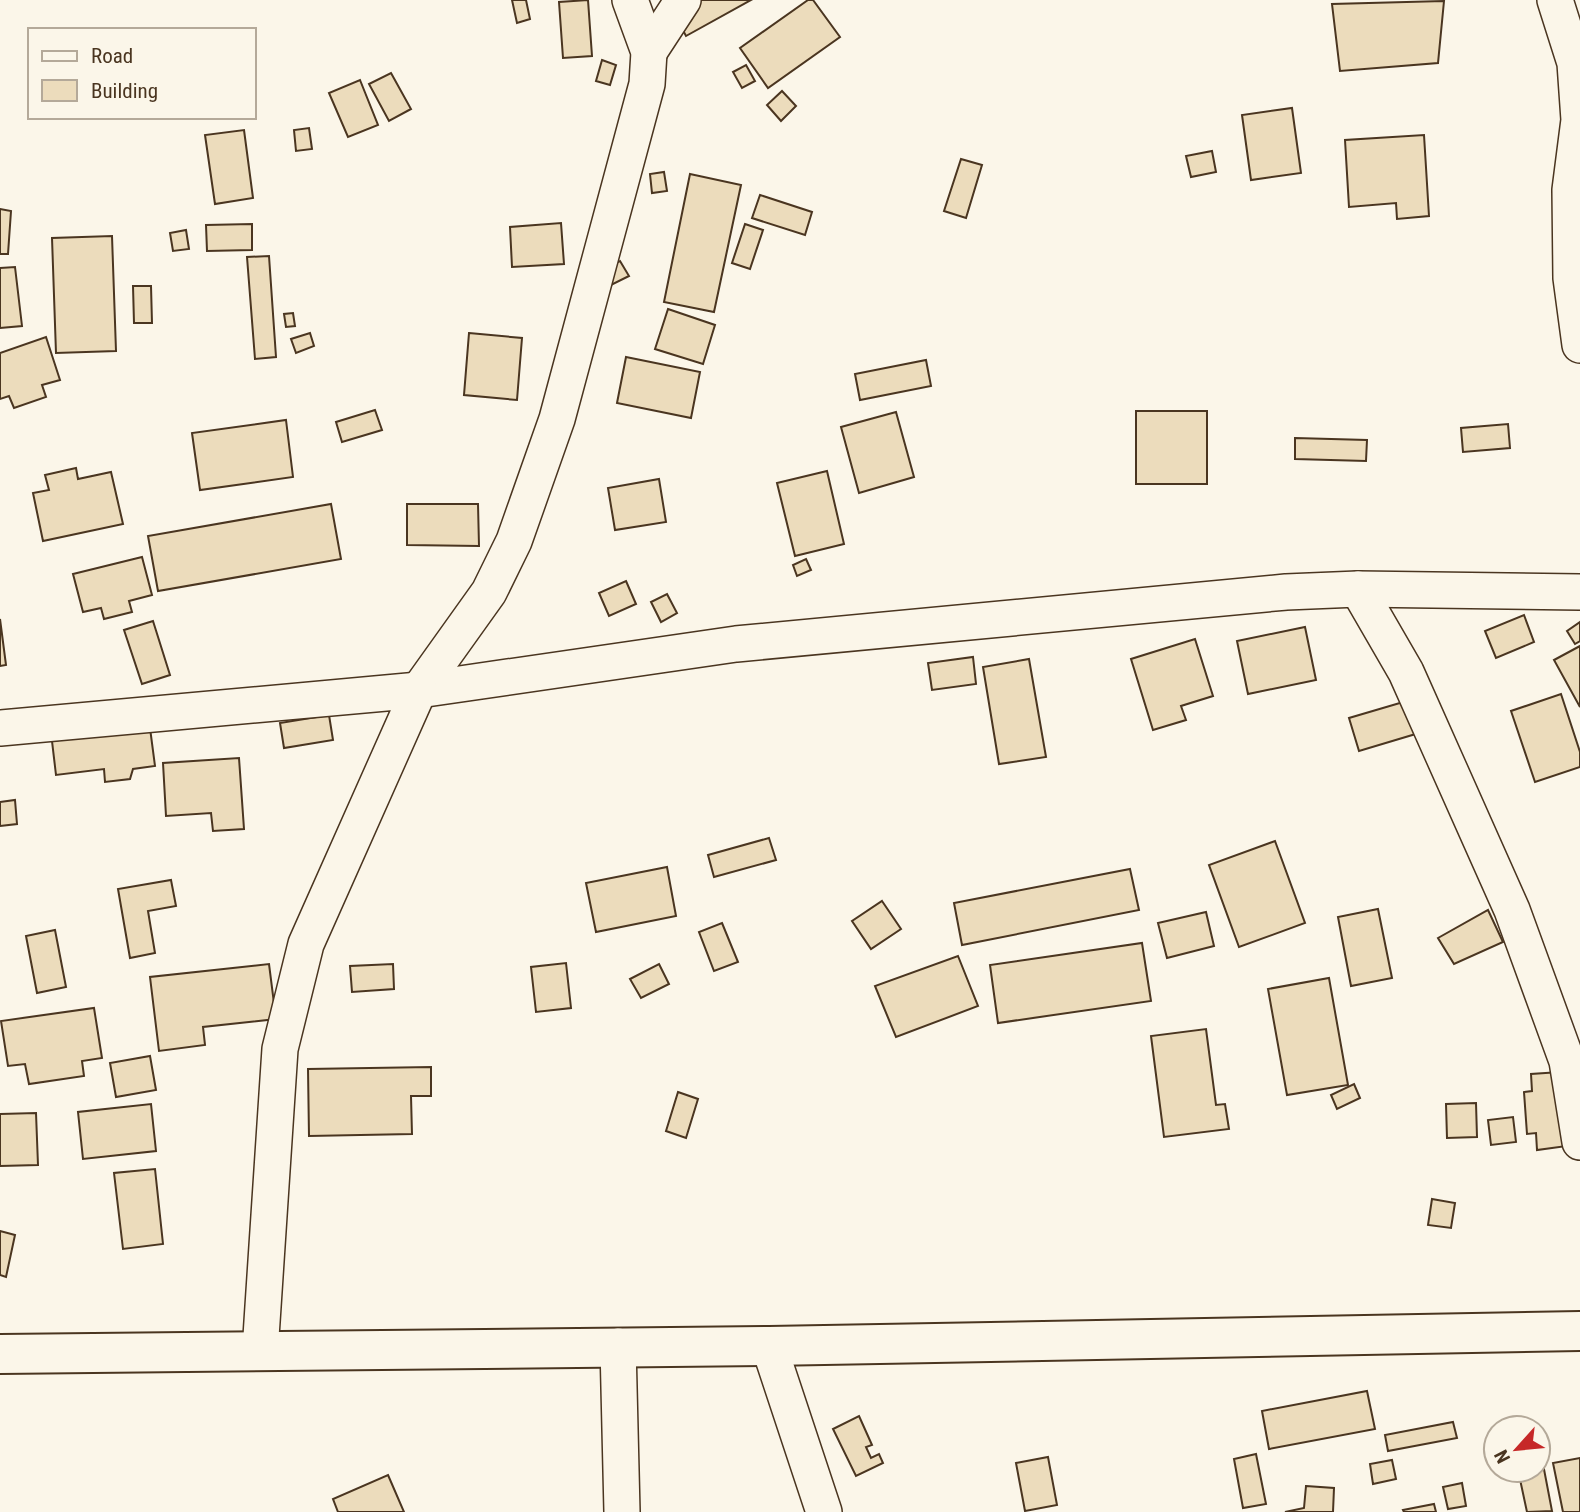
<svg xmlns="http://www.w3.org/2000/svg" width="1580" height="1512" font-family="'Roboto Condensed',sans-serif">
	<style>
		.building { fill: #ecdcbc; stroke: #4a3520; stroke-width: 2 }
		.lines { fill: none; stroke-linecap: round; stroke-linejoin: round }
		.street-casing { stroke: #4a3520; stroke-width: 38 }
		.secondary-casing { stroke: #4a3520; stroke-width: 42 }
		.street { stroke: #fbf6e9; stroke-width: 35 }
		.secondary { stroke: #fbf6e9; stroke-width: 38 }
	</style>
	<rect width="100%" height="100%" fill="#fbf6e9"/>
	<g class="building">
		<polygon points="512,0 526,0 530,19 517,23"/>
		<polygon points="588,0 592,56 563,58 559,2"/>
		<polygon points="681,0 751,0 686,36 670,6"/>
		<polygon points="808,0 813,0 840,37 768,88 740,48"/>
		<polygon points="1444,1 1438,63 1340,71 1332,4"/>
		<polygon points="602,60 616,65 610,85 596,81"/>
		<polygon points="746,65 755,81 742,88 733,72"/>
		<polygon points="391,73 411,109 389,121 369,84"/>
		<polygon points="360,80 378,125 348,137 329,93"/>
		<polygon points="782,91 796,106 781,121 767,105"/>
		<polygon points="1292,108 1301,173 1251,180 1242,115"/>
		<polygon points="309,128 312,149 296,151 294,130"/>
		<polygon points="244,130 253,198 215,204 205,135"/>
		<polygon points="1424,135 1429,216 1397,219 1396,203 1349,207 1345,140"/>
		<polygon points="1212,151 1216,172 1191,177 1186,156"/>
		<polygon points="961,159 982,165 966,218 944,211"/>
		<polygon points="664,172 667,191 652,193 650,174"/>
		<polygon points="690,174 741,185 714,312 664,302"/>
		<polygon points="760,195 812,212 805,235 752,218"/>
		<polygon points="0,209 11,211 8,254 0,254"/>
		<polygon points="561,223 564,264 512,267 510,227"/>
		<polygon points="252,224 252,250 207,251 206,225"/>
		<polygon points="745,224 763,230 750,269 732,263"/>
		<polygon points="186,230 189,249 173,251 170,233"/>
		<polygon points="112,236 116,351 56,353 52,238"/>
		<polygon points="269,256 276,357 255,359 247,257"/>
		<polygon points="620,261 629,276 607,287 599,273"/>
		<polygon points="15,267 22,326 0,328 0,268"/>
		<polygon points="133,286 151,286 152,323 134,323"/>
		<polygon points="668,309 715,325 703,364 655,349"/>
		<polygon points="293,313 295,326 286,327 284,314"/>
		<polygon points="310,333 314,346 296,353 291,339"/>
		<polygon points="469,333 522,338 517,400 464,395"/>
		<polygon points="46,337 60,380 42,385 46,397 14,408 9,396 0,399 0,353"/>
		<polygon points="626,357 700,372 691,418 617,403"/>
		<polygon points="926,360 931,386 860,400 855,374"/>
		<polygon points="375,410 382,430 342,442 336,422"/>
		<rect x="1136" y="411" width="71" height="73"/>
		<polygon points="896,412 914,477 859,493 841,427"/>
		<polygon points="286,420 293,477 200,490 192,433"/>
		<polygon points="1508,424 1510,448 1463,452 1461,428"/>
		<polygon points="1295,438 1367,440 1366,461 1295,459"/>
		<polygon points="76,468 78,479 111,472 123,524 43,541 33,493 49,490 45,475"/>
		<polygon points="827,471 844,544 795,556 777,483"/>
		<polygon points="659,479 666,522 615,530 608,488"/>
		<polygon points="331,504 341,559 158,591 148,536"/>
		<polygon points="407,504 478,504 479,546 407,545"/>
		<polygon points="142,557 152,595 129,601 132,612 104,619 101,608 83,612 73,574"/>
		<polygon points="806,559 811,570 797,576 793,565"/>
		<polygon points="626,581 636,604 609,616 599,593"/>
		<polygon points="667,594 677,613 661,622 651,602"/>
		<polygon points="1524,615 1534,642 1496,658 1485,631"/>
		<polygon points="0,619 6,665 0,666"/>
		<polygon points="153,621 170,675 142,684 124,630"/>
		<polygon points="1580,622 1580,641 1575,644 1567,631"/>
		<polygon points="1305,627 1316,680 1248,694 1237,641"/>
		<polygon points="1195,639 1213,696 1181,706 1186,720 1153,730 1131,659"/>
		<polygon points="1580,646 1580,707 1554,660"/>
		<polygon points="973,657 976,684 932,690 928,663"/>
		<polygon points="1029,659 1046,757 999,764 983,667"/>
		<polygon points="1561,694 1580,752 1580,767 1535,782 1511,711"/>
		<polygon points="1410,700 1419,733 1359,751 1349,718"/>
		<polygon points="329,715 333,740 284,748 280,723"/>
		<polygon points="150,728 155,766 133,769 130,779 105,782 104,769 56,775 52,741"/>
		<polygon points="239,758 244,829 213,831 211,813 166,816 163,763"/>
		<polygon points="15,800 17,824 0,826 0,802"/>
		<polygon points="769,838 776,860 714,877 708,855"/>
		<polygon points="1275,841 1305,923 1239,947 1209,865"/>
		<polygon points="667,867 676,916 596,932 586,883"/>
		<polygon points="1130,869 1139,910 962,945 954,903"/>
		<polygon points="171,880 176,906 148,911 155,953 130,958 118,889"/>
		<polygon points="882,901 901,929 871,949 852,921"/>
		<polygon points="1378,909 1392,978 1351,986 1338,917"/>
		<polygon points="1488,910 1503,942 1454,964 1438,938"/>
		<polygon points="1206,912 1214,946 1167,958 1158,923"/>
		<polygon points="722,923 738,962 714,971 699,932"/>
		<polygon points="55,930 66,987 37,993 26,936"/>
		<polygon points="1142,943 1151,1001 998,1023 990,965"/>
		<polygon points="958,956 978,1006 896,1037 875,986"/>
		<polygon points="566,963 571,1008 536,1012 531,967"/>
		<polygon points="269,964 276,1019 203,1027 205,1045 159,1051 150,977"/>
		<polygon points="393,964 394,989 352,992 350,966"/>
		<polygon points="659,964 669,984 641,998 630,979"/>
		<polygon points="1329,978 1348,1085 1287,1095 1268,989"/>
		<polygon points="94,1008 102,1058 82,1061 84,1076 29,1084 25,1064 8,1066 1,1021"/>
		<polygon points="1206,1029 1216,1105 1225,1104 1229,1129 1164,1137 1151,1036"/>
		<polygon points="150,1056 156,1090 116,1097 110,1063"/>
		<polygon points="431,1067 431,1096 411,1096 412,1134 309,1136 308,1069"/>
		<polygon points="1560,1072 1567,1146 1537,1150 1536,1133 1527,1134 1524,1092 1532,1091 1531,1074"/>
		<polygon points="1354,1084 1360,1098 1337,1109 1331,1095"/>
		<polygon points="678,1092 698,1099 686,1138 666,1131"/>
		<polygon points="1476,1103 1477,1137 1447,1138 1446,1104"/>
		<polygon points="151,1104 156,1151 83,1159 78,1112"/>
		<polygon points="36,1113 38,1165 0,1166 0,1114"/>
		<polygon points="1513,1117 1516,1142 1491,1145 1488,1120"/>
		<polygon points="155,1169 163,1244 123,1249 114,1173"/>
		<polygon points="1432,1199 1455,1203 1451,1228 1428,1225"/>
		<polygon points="0,1231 15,1235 6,1277 0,1275"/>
		<polygon points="1367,1391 1375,1429 1269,1449 1262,1411"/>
		<polygon points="859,1416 872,1445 866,1447 871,1458 879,1454 883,1463 856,1476 833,1429"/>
		<polygon points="1453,1422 1457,1438 1388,1451 1385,1435"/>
		<polygon points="1256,1454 1266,1504 1243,1508 1234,1459"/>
		<polygon points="1048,1457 1057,1505 1025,1511 1016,1463"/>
		<polygon points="1580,1458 1580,1512 1563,1512 1553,1463"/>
		<polygon points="1392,1460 1396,1479 1373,1484 1370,1464"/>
		<polygon points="1543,1464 1552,1511 1527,1512 1518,1470 1538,1470 1538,1465"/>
		<polygon points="388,1475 404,1512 338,1512 333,1499"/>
		<polygon points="1462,1483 1466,1506 1448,1509 1443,1487"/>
		<polygon points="1306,1486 1334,1488 1333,1512 1285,1512 1304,1508"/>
		<polygon points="1434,1504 1436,1512 1404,1512 1403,1510"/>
	</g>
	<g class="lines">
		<g class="street-casing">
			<g id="street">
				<polyline points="1555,0 1575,63 1579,120 1570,190 1571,278 1580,345"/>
				<polyline points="649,52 683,0"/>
				<polyline points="1358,589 1406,672 1512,910 1567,1061 1580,1142"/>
				<polyline points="419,690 736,644 1286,592 1358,589 1580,592"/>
				<polyline points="419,690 489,592 514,541 557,419 647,84 649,52 630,0"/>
				<polyline points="0,728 419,690 306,944 280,1049 260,1352"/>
				<polyline points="618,1346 622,1512"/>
				<polyline points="769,1346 824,1512"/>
			</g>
		</g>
		<g class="secondary-casing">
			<polyline id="secondary" points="0,1354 769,1346 1580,1331"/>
		</g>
		<use href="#street" class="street"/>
		<use href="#secondary" class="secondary"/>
	</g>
	<rect x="28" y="28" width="228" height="91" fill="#fbf6e9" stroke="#b4a999" stroke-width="2"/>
	<rect x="42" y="51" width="35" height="10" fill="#fbf6e9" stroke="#b4a999" stroke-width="2"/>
	<text x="91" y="63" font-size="21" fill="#4a3520">Road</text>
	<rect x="42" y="80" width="35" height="21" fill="#ecdcbc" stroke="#b4a999" stroke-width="2"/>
	<text x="91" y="98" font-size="21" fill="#4a3520">Building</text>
	<g transform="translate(1517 1449) rotate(243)"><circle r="33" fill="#fbf6e9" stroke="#b4a999" stroke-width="2"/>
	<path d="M0-5L12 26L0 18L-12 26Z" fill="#c62828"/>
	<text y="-10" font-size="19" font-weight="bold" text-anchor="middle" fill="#4a3520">N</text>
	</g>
</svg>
